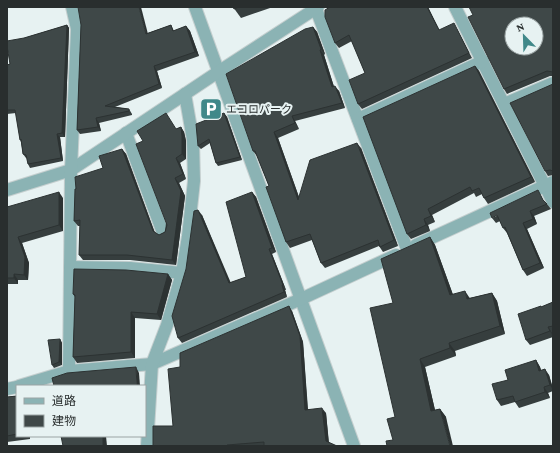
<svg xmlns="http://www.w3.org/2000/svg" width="560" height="453" font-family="'Crimson Pro','Noto Sans JP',serif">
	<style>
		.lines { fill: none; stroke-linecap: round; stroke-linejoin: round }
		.minor-casing { stroke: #c5cfcf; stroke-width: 14 }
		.minor { stroke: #8bb3b4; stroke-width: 12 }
		.wall { fill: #363e3e }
		.shaded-wall { fill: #2c3232 }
		.building { fill: #3f4848; stroke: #2c3232; fill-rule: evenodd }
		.labels { text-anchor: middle; stroke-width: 4; stroke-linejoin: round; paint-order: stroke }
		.poi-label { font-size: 11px; fill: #292e2e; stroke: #e7f2f2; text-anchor: start }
	</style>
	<rect width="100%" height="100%" fill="#e7f2f2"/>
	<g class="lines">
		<g class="minor-casing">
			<g id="minor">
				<polyline points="195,7 354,446"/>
				<polyline points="455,7 553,202"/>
				<polyline points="316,9 407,249"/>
				<polyline points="504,104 553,83"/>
				<polyline points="358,119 483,61"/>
				<polyline points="126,133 163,233"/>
				<polyline points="7,190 71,170 218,72 318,7"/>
				<polyline points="416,245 553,182"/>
				<polyline points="70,267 130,268 182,273"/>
				<polyline points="69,371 71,170 77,29 72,7"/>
				<polyline points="19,386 69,371 152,364 301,299 396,255"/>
				<polyline points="7,389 17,387"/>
				<polyline points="147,446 152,364 167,325 182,273 188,236 194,181 193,140 185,94"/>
			</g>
		</g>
		<use href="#minor" class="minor"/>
	</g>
	<g class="wall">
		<polygon points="233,7 273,7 241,18"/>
		<polygon points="330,7 428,7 439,30 457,29 472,58 362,109 358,104 365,73 352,41 339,48 335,43"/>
		<polygon points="553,7 553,76 550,76 507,94 504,89 473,15"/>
		<polygon points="67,25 69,28 65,137 60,137 63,161 30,168 28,164 27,158 26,158 23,154 21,142 20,140 16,113 7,114 7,65 10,64 24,38"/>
		<polygon points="81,25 148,33 171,25 174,31 186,26 190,31 199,56 157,71 162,88 115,107 129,109 132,114 132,115 99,123 101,131 80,134 77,130"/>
		<polygon points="313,27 317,32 325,54 324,55 334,87 339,91 345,108 295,121 299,129 278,138 299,197 361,148 398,246 383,252 379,246 325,268 321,263 312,240 290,248 286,242 269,186 257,156 253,151"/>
		<polygon points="475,66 479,71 535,182 488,204 484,198 482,194 476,197 474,193 432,215 435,222 428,225 430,231 411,239 407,234"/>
		<polygon points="553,84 553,175 548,176 545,171"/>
		<polygon points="224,113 227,117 242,160 218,166 216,163 210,143 201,149 198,146"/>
		<polygon points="181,127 184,132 186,141 186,159 180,163 186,179 179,183 185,196 176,265 130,260 83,260 79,255 80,226 78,226 74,221 76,189 103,168 122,149 126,154 155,233 159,235 165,232 176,129"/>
		<polygon points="252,192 256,197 276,252 272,254 286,290 285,290 287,297 182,343 178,338 202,215 230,283 246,277"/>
		<polygon points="541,196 544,202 547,204 551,209 534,216 537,224 527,229 544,268 527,276 523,270 507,233 503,228 500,221 496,223 492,218"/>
		<polygon points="63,198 63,231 22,243 29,263 28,280 18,280 18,284 7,284 7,207"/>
		<polygon points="430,237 435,245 453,295 470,298 492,293 497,301 505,334 455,351 456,356 425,367 435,410 440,409 446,417 393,440 395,417 393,303"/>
		<polygon points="168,274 172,280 161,320 135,318 135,358 77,363 73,357 75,297 73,294"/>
		<polygon points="553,302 553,332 552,333 553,337 530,345 526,340 542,307"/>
		<polygon points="292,311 303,342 308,409 326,413 329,443 337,446 153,446 173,426 180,367"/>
		<polygon points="60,339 62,343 62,365 54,368 52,365"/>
		<polygon points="536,360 540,367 541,370 549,375 553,388 553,391 548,393 550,398 519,408 515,402 501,406 497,400 508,380"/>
		<polygon points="17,396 17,436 30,436 30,439 7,442 7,397"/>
	</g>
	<g class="shaded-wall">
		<polygon points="139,7 141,7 149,38 146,34"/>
		<polygon points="427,7 428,7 442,35 439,30"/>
		<polygon points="67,25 69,28 65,137 62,133"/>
		<polygon points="186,26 190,31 199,56 195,52"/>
		<polygon points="313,27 317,32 325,54 321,49"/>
		<polygon points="320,50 324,55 336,93 332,87"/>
		<polygon points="154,66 157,71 162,88 159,84"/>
		<polygon points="475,66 479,71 535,182 531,177"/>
		<polygon points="335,86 339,91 345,108 342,103"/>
		<polygon points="224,113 227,117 242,160 240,157"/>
		<polygon points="292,116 295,121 299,129 295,123"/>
		<polygon points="96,118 99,123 101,131 98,127"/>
		<polygon points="181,127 184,132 186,141 186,159 182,154"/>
		<polygon points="274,132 278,138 302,206 298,200"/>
		<polygon points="57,134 60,137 63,161 61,158"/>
		<polygon points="357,143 361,148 398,246 394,240"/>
		<polygon points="122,149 126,154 156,236 153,231"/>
		<polygon points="176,158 180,163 186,179 183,174"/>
		<polygon points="175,178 179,183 185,196 176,265 172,260"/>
		<polygon points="59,192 63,198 63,231 59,225"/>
		<polygon points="252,192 256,197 276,252 272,248"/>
		<polygon points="428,209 432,215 435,222 431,216"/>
		<polygon points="198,210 202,215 233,288 229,283"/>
		<polygon points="530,211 534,216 537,224 533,219"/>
		<polygon points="424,219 428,225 430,231 426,225"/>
		<polygon points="523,223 527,229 544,268 540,263"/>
		<polygon points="18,237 22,243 29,263 28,280 24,275"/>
		<polygon points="430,237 435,245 456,303 450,295"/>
		<polygon points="269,249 272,254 286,290 283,285"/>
		<polygon points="14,274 18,280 18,284 14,278"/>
		<polygon points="168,274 172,280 161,320 157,314"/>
		<polygon points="282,285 285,290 287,297 284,292"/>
		<polygon points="465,291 471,300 467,299"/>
		<polygon points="492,293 497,301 505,334 500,326"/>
		<polygon points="289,306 292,311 303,342 308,415 305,410"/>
		<polygon points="131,312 135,318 135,358 131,352"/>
		<polygon points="548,327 552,333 553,336 550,331"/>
		<polygon points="60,339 62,343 62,365 59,362"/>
		<polygon points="449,343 455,351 456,356 450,348"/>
		<polygon points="420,359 425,367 437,419 431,411"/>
		<polygon points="536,360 540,367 543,377 539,371"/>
		<polygon points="136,367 139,373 140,386 137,386"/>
		<polygon points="545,369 549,375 553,390 550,385"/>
		<polygon points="544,387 548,393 550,398 545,392"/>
		<polygon points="322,408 326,413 329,446 326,441"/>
		<polygon points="440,409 446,417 453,446 450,446"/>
		<polygon points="103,436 106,436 107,446 103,446"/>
	</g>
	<g class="building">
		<polygon points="78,7 139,7 146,34 171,25 173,31 186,26 195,52 154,66 159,84 105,106 129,109 129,111 96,118 98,127 77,130 81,25"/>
		<polygon points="233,7 239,7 234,9"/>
		<polygon points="330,7 427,7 439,30 454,23 469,53 358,104 349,80 365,73 349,35 335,43 325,17 325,10"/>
		<path d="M469,7H553V72L547,71L504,89L468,17L473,15ZM512,24H536V48H512Z"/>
		<polygon points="67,25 62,133 57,134 61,158 28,164 26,155 23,154 21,139 20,140 15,110 7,110 7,65 10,64 7,46 7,41 24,38"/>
		<polygon points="313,27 321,49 320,50 332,87 335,86 342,103 292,116 295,123 274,132 298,200 310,160 357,143 394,240 380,247 378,240 321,263 310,234 286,242 266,187 269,186 255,151 253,151 226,74 305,29"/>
		<polygon points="475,66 531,177 484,198 479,188 472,191 470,187 428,209 431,216 424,219 426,225 407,234 363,117"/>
		<polygon points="553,84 553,171 550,170 545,171 510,103"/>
		<polygon points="166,113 176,129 181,127 182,136 182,154 176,158 183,174 175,178 181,191 172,260 127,255 79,255 80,220 74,221 75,189 76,189 75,177 103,168 99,156 122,149 153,231 159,235 165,232 167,225 136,144 143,141 137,131"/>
		<polygon points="224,113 240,157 216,163 209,139 198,146 196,124"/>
		<polygon points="538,190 543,200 547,204 530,211 533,219 523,223 540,263 523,270 505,227 503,228 497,215 492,218 490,213"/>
		<polygon points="59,192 59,225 18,237 25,257 24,275 14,274 14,278 7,278 7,207"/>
		<polygon points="252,192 272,248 269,249 283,285 282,285 284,292 178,338 172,316 186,269 194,211 198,210 229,283 246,277 226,202"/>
		<polygon points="430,237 450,295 465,291 467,299 492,293 500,326 449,343 450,348 420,359 431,411 440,409 450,446 387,446 386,441 393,440 387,419 395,417 370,308 393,303 381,259"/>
		<polygon points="74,269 126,270 168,274 157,314 131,312 131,352 73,357 75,295 73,294"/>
		<polygon points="553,302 553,326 548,327 550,331 526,340 518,314 541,306 541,307"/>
		<polygon points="289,306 300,336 305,410 322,408 326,441 337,446 264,446 264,442 227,445 227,446 153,446 153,426 173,426 168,369 180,367 180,353"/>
		<polygon points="60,339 59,362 52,365 48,340"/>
		<polygon points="536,360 539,371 545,369 550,385 544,387 545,392 515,402 513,396 497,400 492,384 508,380 505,370"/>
		<polygon points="136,367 137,386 54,386 52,378 67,373"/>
		<polygon points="17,396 17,434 7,436 7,397"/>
		<polygon points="61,436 103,436 103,446 63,446"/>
	</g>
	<defs>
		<g id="parking-square" transform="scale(1.15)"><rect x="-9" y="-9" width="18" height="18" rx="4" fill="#408889" stroke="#e7f2f2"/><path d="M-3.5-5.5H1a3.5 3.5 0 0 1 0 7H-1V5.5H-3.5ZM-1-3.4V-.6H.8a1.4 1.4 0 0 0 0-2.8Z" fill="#fff"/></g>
	</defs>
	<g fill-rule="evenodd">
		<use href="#parking-square" x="211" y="109"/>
	</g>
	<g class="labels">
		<g class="poi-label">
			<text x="226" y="113">エコロパーク</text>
		</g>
	</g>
	<rect width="560" height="453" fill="none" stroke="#292e2e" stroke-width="16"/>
	<rect x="16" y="385" width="130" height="52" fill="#e7f2f2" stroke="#9ba4a4"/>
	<rect x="24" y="398" width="20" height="6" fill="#8bb3b4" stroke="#9ba4a4"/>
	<text x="52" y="405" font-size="12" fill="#292e2e">道路</text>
	<rect x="24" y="415" width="20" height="12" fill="#3f4848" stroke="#9ba4a4"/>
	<text x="52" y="425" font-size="12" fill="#292e2e">建物</text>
	<g transform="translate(524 36) rotate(337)"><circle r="19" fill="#e7f2f2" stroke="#9ba4a4"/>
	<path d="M0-3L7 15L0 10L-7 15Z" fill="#408889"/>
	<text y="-6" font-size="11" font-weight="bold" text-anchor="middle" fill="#292e2e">N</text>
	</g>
</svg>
